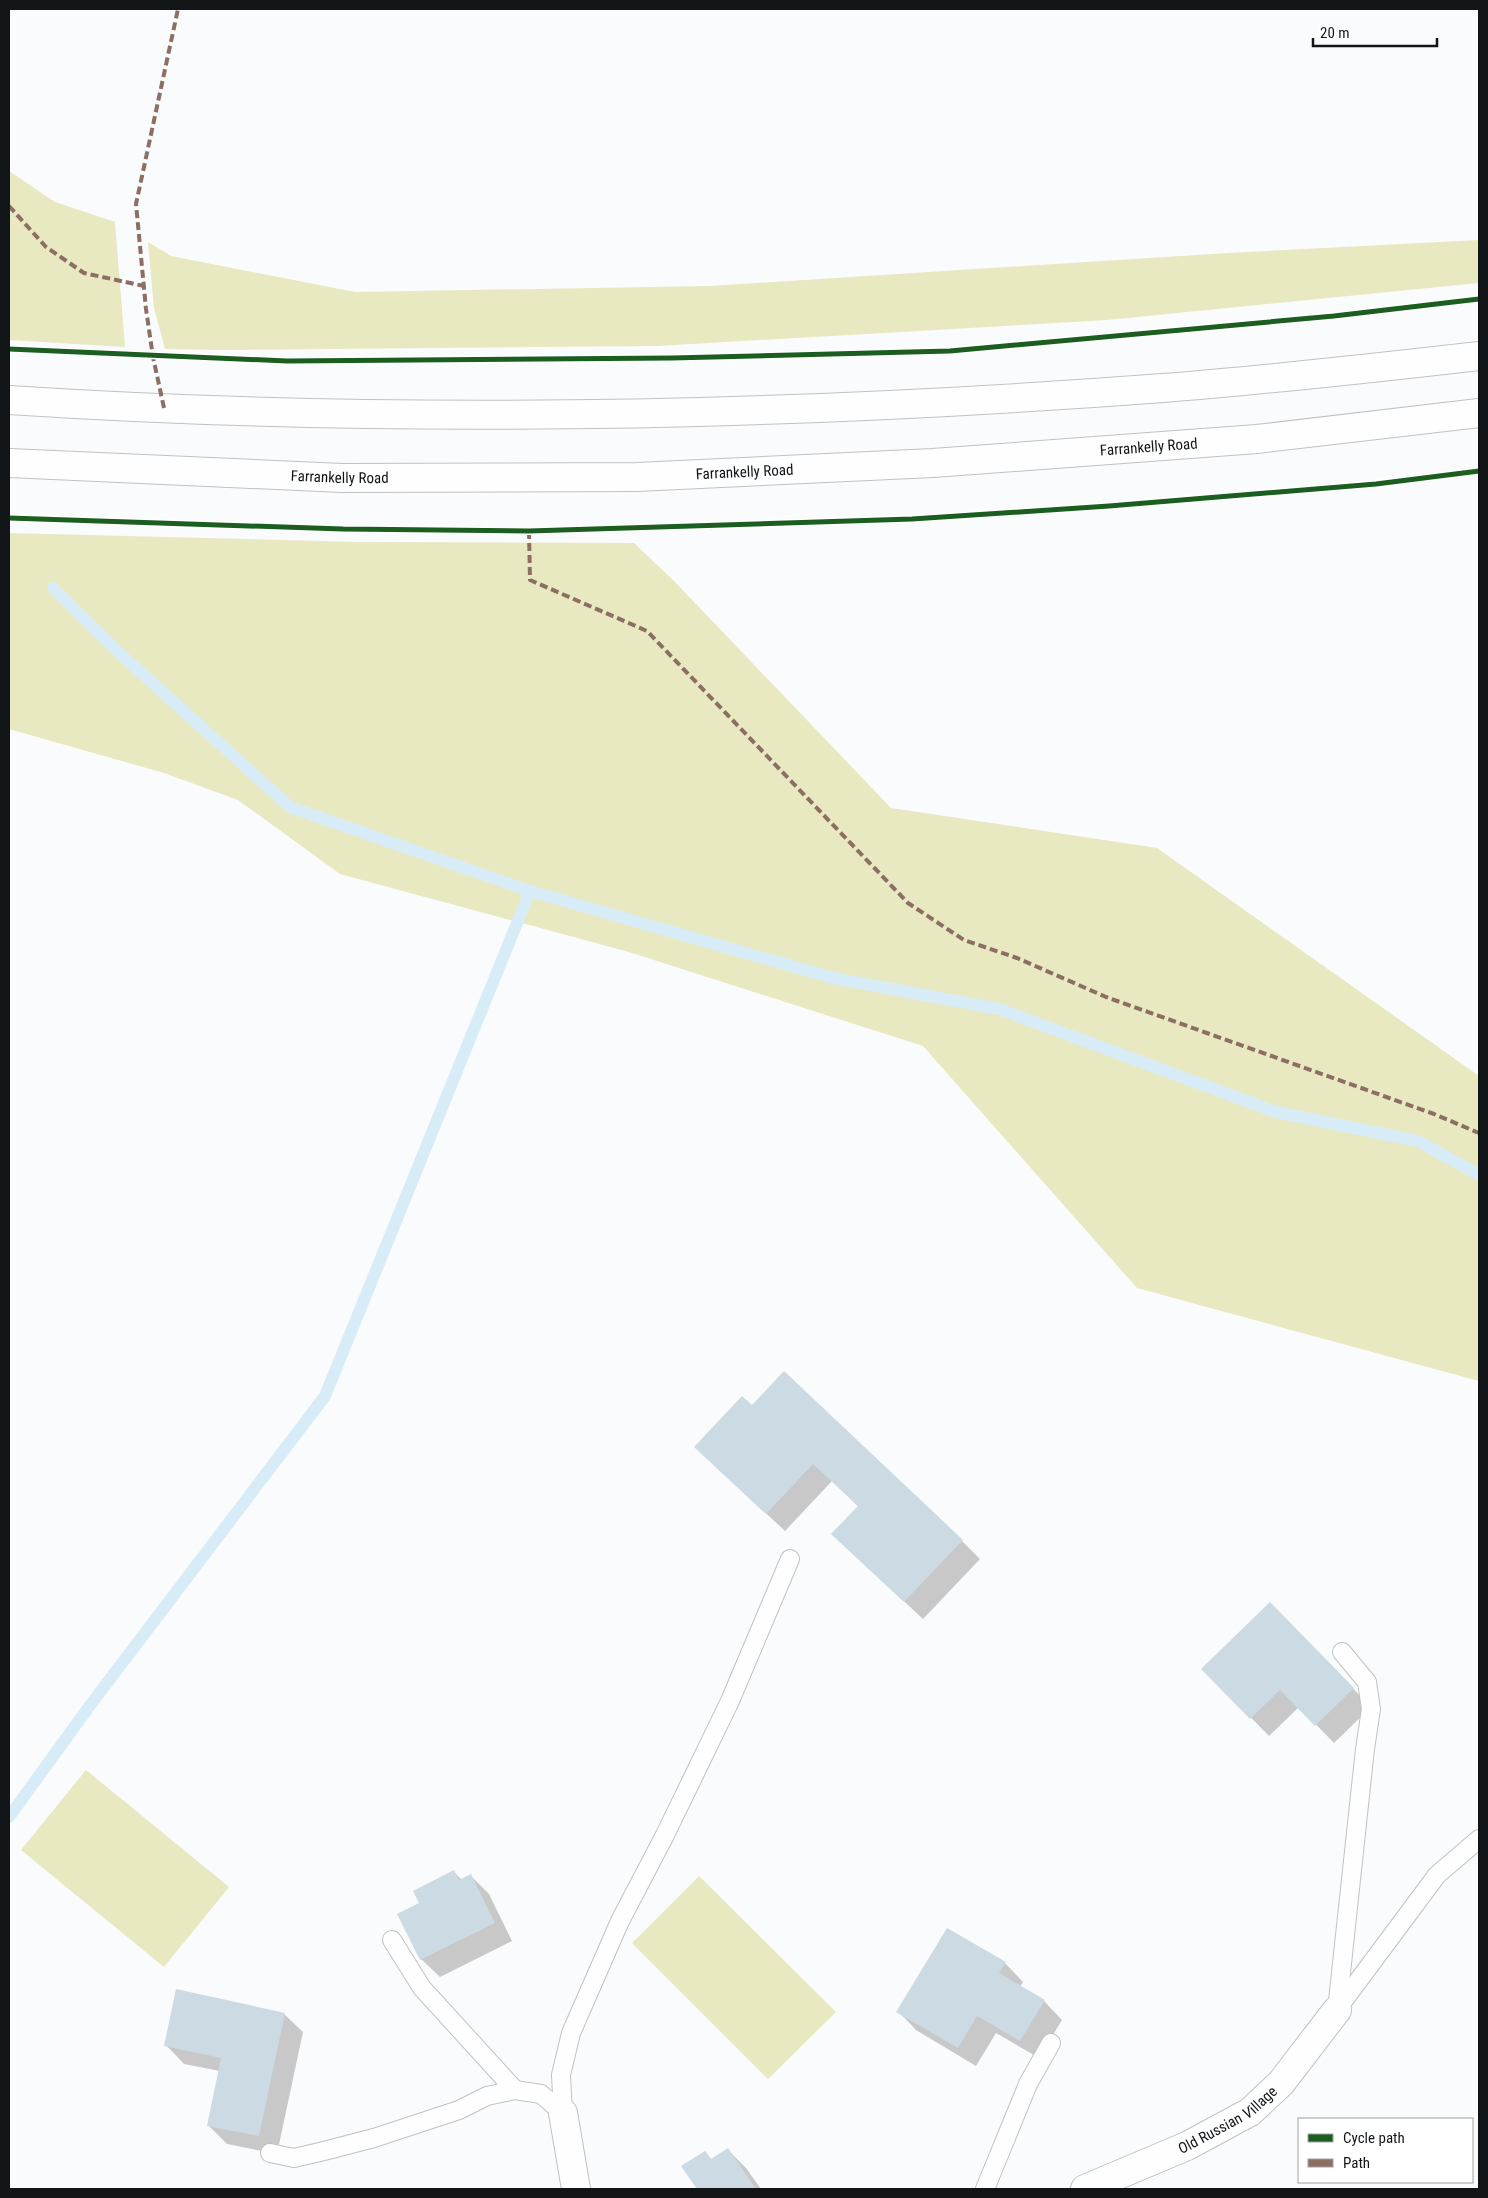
<svg xmlns="http://www.w3.org/2000/svg" width="1488" height="2198" font-family="'Roboto Condensed',sans-serif">
  <style>
    .green { fill: #e8e8c1 }
    .shadow { fill: #0003 }
    .lines { fill: none; stroke-linecap: round; stroke-linejoin: round }
    .stream { stroke: #d8ecf8; stroke-width: 12 }
    .building { fill: #cbdae3 }
    .lane-casing { stroke: #bfc2c4; stroke-width: 20 }
    .street-casing { stroke: #bfc2c4; stroke-width: 30 }
    .secondary-casing { stroke: #bfc2c4; stroke-width: 30 }
    .lane { stroke: #fefeff; stroke-width: 18 }
    .street { stroke: #fefeff; stroke-width: 28 }
    .secondary { stroke: #fefeff; stroke-width: 28 }
    .quiet { stroke: #8d6e63; stroke-width: 4; stroke-dasharray: 8 4; stroke-linecap: butt }
    .cycleway-casing { stroke: #fff; stroke-width: 8 }
    .cycleway { stroke: #1b5e20; stroke-width: 5 }
    .labels { text-anchor: middle; dominant-baseline: central; stroke-width: 4; stroke-linejoin: round; paint-order: stroke }
    .street-label { font-size: 15px; fill: #111518; stroke: #fff }
  </style>
  <rect width="100%" height="100%" fill="#fafbfc"/>
  <g class="green">
    <polygon points="9,171 55,202 115,222 125,347 9,340"/>
    <polygon points="1479,240 1479,283 1107,320 657,346 222,350 165,349 154,308 148,242 171,256 355,292 709,286 1228,253"/>
    <polygon points="9,533 360,542 634,543 674,581 891,808 1157,848 1479,1076 1479,1381 1137,1288 923,1046 629,952 340,874 238,800 164,773 9,729"/>
    <polygon points="86,1770 229,1887 164,1967 21,1850"/>
    <polygon points="699,1876 836,2012 768,2079 632,1943"/>
  </g>
  <g class="shadow">
    <polygon points="752,1407 962,1541 980,1559 923,1619 851,1552 859,1507 832,1481 785,1531 714,1465"/>
    <polygon points="1288,1621 1371,1707 1334,1743 1299,1707 1269,1736 1203,1669"/>
    <polygon points="454,1872 462,1880 470,1875 489,1894 512,1941 440,1977 421,1959 399,1914 421,1903"/>
    <polygon points="1005,1963 1023,1982 1020,1987 1044,2001 1062,2020 1039,2058 996,2033 976,2066 916,2030 898,2011"/>
    <polygon points="284,2014 303,2032 277,2154 227,2144 208,2125 220,2071 184,2064 166,2045"/>
    <polygon points="728,2150 746,2168 761,2189 698,2189 683,2167 705,2152 712,2160"/>
  </g>
  <g class="lines">
    <g class="stream">
      <polyline points="53,588 116,650 290,807 530,891 833,978 999,1009 1276,1112 1418,1141 1479,1175"/>
      <polyline points="9,1817 91,1704 325,1396 530,891"/>
    </g>
  </g>
  <g class="building">
    <polygon points="784,1371 963,1540 904,1602 831,1534 858,1506 813,1464 766,1514 694,1447 742,1396 752,1405"/>
    <polygon points="1270,1602 1354,1688 1315,1726 1280,1690 1250,1719 1201,1669"/>
    <polygon points="454,1870 459,1880 471,1874 495,1923 420,1960 397,1914 419,1903 413,1891"/>
    <polygon points="947,1928 1006,1962 999,1973 1045,2000 1020,2041 977,2016 958,2048 896,2012"/>
    <polygon points="176,1989 285,2013 259,2136 207,2126 221,2058 164,2046"/>
    <polygon points="728,2148 756,2189 697,2189 681,2166 705,2151 711,2159"/>
  </g>
  <g class="lines">
    <defs>
      <g id="lane">
        <polyline points="392,1940 422,1988 515,2090"/>
        <polyline points="1338,2008 1437,1875 1479,1839"/>
        <polyline points="1337,2010 1365,1749 1371,1709 1367,1682 1342,1652"/>
        <polyline points="563,2113 561,2075 571,2033 620,1921 665,1835 730,1701 790,1559"/>
        <polyline points="270,2153 294,2158 324,2151 374,2138 459,2110 487,2096 515,2090 541,2094 563,2113"/>
        <polyline points="985,2189 1028,2084 1051,2043"/>
      </g>
      <g id="street">
        <polyline points="563,2113 576,2189"/>
        <path id="s1" d="M1085 2189 1187 2146 1250 2112 1281 2083 1337 2010"/>
      </g>
      <g id="secondary">
        <path d="M9 400C393 425 779 417 1163 388 1268 380 1374 368 1479 356"/>
        <path id="s2" d="M9 463 342 478 637 477 933 463 1257 439 1479 413"/>
      </g>
    </defs>
    <use href="#lane" class="lane-casing"/>
    <use href="#street" class="street-casing"/>
    <use href="#secondary" class="secondary-casing"/>
    <use href="#lane" class="lane"/>
    <use href="#street" class="street"/>
    <use href="#secondary" class="secondary"/>
    <g class="quiet">
      <polyline points="9,206 46,247 84,273 144,286"/>
      <polyline points="164,408 153,357 146,309 136,204 178,9"/>
      <polyline points="529,531 530,580 647,631 908,903 964,940 1017,958 1106,997 1434,1114 1479,1133"/>
    </g>
    <defs>
      <g id="cycleway">
        <polyline points="9,349 287,361 672,358 950,351 1334,316 1479,299"/>
        <polyline points="9,518 343,529 529,531 912,519 1109,506 1376,484 1479,471"/>
      </g>
    </defs>
    <use href="#cycleway" class="cycleway-casing"/>
    <use href="#cycleway" class="cycleway"/>
  </g>
  <g class="labels">
    <g class="street-label">
      <text stroke="none"><textPath href="#s2" startOffset="1141">Farrankelly Road</textPath></text>
      <text stroke="none"><textPath href="#s2" startOffset="736">Farrankelly Road</textPath></text>
      <text stroke="none"><textPath href="#s2" startOffset="331">Farrankelly Road</textPath></text>
      <text stroke="none"><textPath href="#s1" startOffset="159">Old Russian Village</textPath></text>
    </g>
  </g>
  <rect width="1488" height="2198" fill="none" stroke="#111518" stroke-width="20"/>
  <rect x="1298" y="2118" width="175" height="65" fill="#ffffff" stroke="#a0a1a3"/>
  <rect x="1308" y="2134" width="25" height="8" fill="#1b5e20" stroke="#a0a1a3"/>
  <text x="1343" y="2143" font-size="15" fill="#111518">Cycle path</text>
  <rect x="1308" y="2159" width="25" height="8" fill="#8d6e63" stroke="#a0a1a3"/>
  <text x="1343" y="2168" font-size="15" fill="#111518">Path</text>
  <path d="M1313 38v8h124v-8" fill="none" stroke="#111518" stroke-width="2.5"/>
  <text x="1320" y="38" font-size="15" fill="#111518" stroke="#ffffff" stroke-width="4" paint-order="stroke">20 m</text>
</svg>
